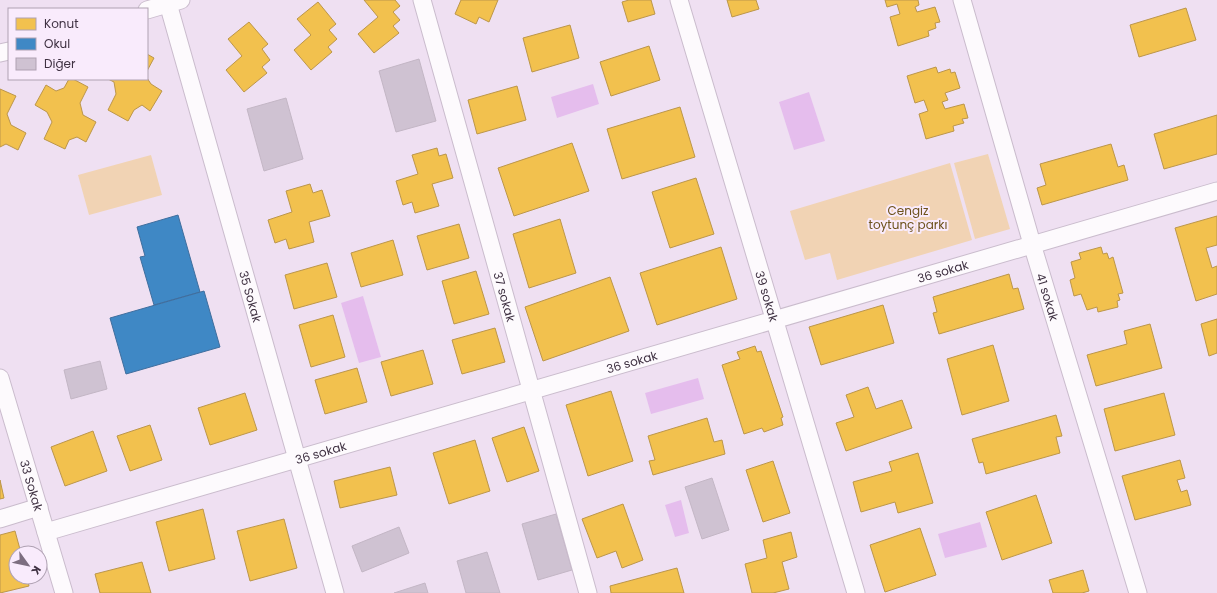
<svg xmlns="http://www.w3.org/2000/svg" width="1217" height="593" font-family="Poppins,sans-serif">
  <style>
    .green { fill: #f1d3b4 }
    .water { fill: #e5bded }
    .homes { fill: #f2c14e; stroke: #bc964a }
    .schools { fill: #3f88c5; stroke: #3f6e9e }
    .building { fill: #cfc2d2; stroke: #c3b6c5 }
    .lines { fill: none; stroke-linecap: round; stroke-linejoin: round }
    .street-casing { stroke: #cabccd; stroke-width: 19 }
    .street { stroke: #fdfafd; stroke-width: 17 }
    .labels { text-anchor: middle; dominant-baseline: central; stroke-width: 4; stroke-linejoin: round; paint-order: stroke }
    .park-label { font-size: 12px; fill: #6d521c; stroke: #f9ebfc }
    .street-label { font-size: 12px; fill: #3f3142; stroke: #f9ebfc }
  </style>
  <rect width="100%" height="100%" fill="#efe0f2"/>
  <g class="green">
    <polygon points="988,154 1010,229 975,239 954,163"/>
    <polygon points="151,155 162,195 89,215 78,175"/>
    <polygon points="950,163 972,240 837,280 830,253 805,260 790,211"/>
  </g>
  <g class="water">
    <polygon points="593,84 599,104 557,118 551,97"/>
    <polygon points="809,92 825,141 794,150 779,102"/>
    <polygon points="363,296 381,357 359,363 341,303"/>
    <polygon points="698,378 704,399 651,414 645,393"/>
    <polygon points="681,500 689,533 675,537 665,505"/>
    <polygon points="980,522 987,547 945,558 938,534"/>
  </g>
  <g class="homes">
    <polygon points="364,0 395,0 400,6 393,12 400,20 393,26 399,33 374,53 358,34 378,17"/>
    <polygon points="461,0 498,0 489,22 479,17 476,24 455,14"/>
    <polygon points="629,0 651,0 655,14 628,22 622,2"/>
    <polygon points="727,0 756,0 759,9 732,17"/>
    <polygon points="885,0 918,0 919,5 915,7 917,12 935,7 940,22 935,23 936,28 928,31 929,36 898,46 890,17 900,14 897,4 887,7"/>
    <polygon points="318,2 336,24 329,30 337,39 328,47 332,52 311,70 294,50 311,35 297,19"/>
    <polygon points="1186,8 1196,40 1139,57 1130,25"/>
    <polygon points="249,22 268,44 262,49 270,60 262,67 267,73 244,92 226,70 242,56 228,39"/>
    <polygon points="570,25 579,58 532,72 523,38"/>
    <polygon points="649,46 660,80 611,96 600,62"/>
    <polygon points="147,54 154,58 147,71"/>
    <polygon points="936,67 938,73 950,69 951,73 955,72 960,88 945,93 948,100 942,102 945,109 964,104 968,118 962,119 964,123 953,126 954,131 926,139 919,114 928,111 924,100 915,103 907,76"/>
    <polygon points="147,78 151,84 162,91 150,111 142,105 134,110 128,121 108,110 116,94 114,82 108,79 147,79"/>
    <polygon points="69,79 73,79 88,87 80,103 83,115 96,122 86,142 77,137 69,140 65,149 44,139 52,122 47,112 35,105 46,85 56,91 64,88"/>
    <polygon points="517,86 526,120 477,134 468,100"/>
    <polygon points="0,89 16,96 7,114 11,125 26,133 18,150 6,144 0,147"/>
    <polygon points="680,107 695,157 622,179 607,129"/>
    <polygon points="1217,115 1217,154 1164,169 1154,134"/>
    <polygon points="572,143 589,191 514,216 498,168"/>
    <polygon points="1111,144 1118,167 1124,165 1128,180 1042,205 1037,188 1046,185 1040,164"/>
    <polygon points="437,148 439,156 446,154 453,178 432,184 439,206 415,213 412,202 403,205 396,181 418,174 412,155"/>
    <polygon points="696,178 714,234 670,248 652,192"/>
    <polygon points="310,184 313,193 322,190 330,216 309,222 314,242 289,249 286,239 275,243 268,220 292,212 286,191"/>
    <polygon points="1217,216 1217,245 1206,248 1212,268 1217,266 1217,294 1196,301 1175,228"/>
    <polygon points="560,219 576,273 529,288 513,234"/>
    <polygon points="459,224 469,258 427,270 417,236"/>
    <polygon points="393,240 403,275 361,287 351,253"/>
    <polygon points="721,247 737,299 657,325 640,273"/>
    <polygon points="1101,247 1103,254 1107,253 1109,259 1113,257 1123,293 1118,294 1120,300 1117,301 1118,307 1098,312 1097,307 1087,310 1081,294 1074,296 1070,280 1075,278 1071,262 1081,259 1079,253"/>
    <polygon points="327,263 337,297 294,309 285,275"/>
    <polygon points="476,271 489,314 454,324 442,281"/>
    <polygon points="1009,274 1013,289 1018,288 1024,309 939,334 933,313 937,312 933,297"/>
    <polygon points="610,277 629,331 543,361 525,307"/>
    <polygon points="883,305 894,343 821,365 809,327"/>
    <polygon points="333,315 345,357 311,367 299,325"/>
    <polygon points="1217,319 1217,353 1209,356 1201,324"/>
    <polygon points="1150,324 1162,368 1096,386 1087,355 1127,344 1124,331"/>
    <polygon points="495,328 505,362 462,374 452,340"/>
    <polygon points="993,345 1009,401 962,415 947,359"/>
    <polygon points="755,346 757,352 761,351 783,417 781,418 783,425 764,432 762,428 744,434 722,365 740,359 737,352"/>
    <polygon points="423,350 433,384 391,396 381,362"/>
    <polygon points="357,368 367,402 325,414 315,380"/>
    <polygon points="868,387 876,409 902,400 912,428 846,451 836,423 854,417 846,395"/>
    <polygon points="611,391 633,461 588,476 566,405"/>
    <polygon points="245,393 257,430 210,445 198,408"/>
    <polygon points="1164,393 1175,435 1115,451 1104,409"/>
    <polygon points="1056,415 1062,436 1056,437 1060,453 986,474 983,462 979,463 972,439"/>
    <polygon points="707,418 714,442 722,440 725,454 653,475 649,461 655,460 648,436"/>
    <polygon points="150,425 162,460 130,471 117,436"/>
    <polygon points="524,427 539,471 507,482 492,438"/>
    <polygon points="93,431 107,471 65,486 51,447"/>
    <polygon points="475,440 490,491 449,504 433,453"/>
    <polygon points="918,453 933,503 898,513 895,502 861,512 853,482 892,471 889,462"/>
    <polygon points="1180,460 1185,478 1177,480 1181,492 1187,490 1191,505 1135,520 1122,476"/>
    <polygon points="773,461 790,513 763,522 746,470"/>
    <polygon points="390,467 397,495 340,508 334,481"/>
    <polygon points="0,480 4,498 0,499"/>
    <polygon points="1036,495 1052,543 1002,560 986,512"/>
    <polygon points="623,504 643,560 622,568 616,551 597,558 582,519"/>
    <polygon points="203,509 215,559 169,571 156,522"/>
    <polygon points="284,519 297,568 250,581 237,531"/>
    <polygon points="920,528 936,575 885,592 870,545"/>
    <polygon points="15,531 21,553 16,553 16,577 27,577 29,586 0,593 0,535"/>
    <polygon points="791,532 797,557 782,562 789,589 773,593 752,593 745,564 767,558 763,540"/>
    <polygon points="142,562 151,593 100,593 95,574"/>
    <polygon points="677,568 684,593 611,593 610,586"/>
    <polygon points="1083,570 1089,591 1082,593 1053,593 1049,580"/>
  </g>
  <g class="schools">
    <polygon points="178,215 200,292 154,305 140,257 145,256 137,227"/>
    <polygon points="204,291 220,347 126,374 110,318"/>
  </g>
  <g class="building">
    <polygon points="419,59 436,121 396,132 379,71"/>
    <polygon points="286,98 303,159 264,171 247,109"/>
    <polygon points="100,361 107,389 71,399 64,370"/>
    <polygon points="712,478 729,530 702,539 685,487"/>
    <polygon points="556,514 572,570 538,580 522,524"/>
    <polygon points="399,527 409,553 362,572 352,546"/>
    <polygon points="487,552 500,593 466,593 457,561"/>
    <polygon points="425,583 428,593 394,593"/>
  </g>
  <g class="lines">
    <defs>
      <g id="street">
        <path id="s1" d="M167 0 335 593"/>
        <path id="s2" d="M422 0 588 593"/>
        <path id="s3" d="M679 0 856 593"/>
        <path id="s4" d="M962 0 1032 244 1138 593"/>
        <polyline points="147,10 181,0"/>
        <polyline points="0,53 9,51"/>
        <path id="s5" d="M0 378 64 593"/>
        <polyline points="0,519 39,507"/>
        <path id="s6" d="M46 532 1217 191"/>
      </g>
    </defs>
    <use href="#street" class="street-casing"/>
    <use href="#street" class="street"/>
  </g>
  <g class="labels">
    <g class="park-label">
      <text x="908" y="210">Cengiz<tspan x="908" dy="14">toytunç parkı</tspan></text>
    </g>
    <g class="street-label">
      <text stroke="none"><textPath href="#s6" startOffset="934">36 sokak</textPath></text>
      <text stroke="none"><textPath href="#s1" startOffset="308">35 Sokak</textPath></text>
      <text stroke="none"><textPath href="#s2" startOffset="308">37 sokak</textPath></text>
      <text stroke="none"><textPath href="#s3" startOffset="309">39 sokak</textPath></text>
      <text stroke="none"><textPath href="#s4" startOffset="309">41 sokak</textPath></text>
      <text stroke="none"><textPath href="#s6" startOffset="610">36 sokak</textPath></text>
      <text stroke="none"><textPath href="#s6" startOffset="286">36 sokak</textPath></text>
      <text stroke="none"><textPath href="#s5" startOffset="112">33 Sokak</textPath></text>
    </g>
  </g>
  <rect x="8" y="8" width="140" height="72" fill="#f9ebfc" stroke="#afa1b2"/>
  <rect x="16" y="18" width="20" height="12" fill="#f2c14e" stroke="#afa1b2"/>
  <text x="44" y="28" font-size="12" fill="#3f3142">Konut</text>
  <rect x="16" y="38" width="20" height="12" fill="#3f88c5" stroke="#afa1b2"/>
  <text x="44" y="48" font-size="12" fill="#3f3142">Okul</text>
  <rect x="16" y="58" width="20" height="12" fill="#cfc2d2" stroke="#afa1b2"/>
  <text x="44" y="68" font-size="12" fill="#3f3142">Diğer</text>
  <g transform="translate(28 565) rotate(123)"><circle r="19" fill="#f9ebfc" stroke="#afa1b2"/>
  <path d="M0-3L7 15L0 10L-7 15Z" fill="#7d6e80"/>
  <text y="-6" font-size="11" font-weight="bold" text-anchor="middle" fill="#3f3142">K</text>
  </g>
</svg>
